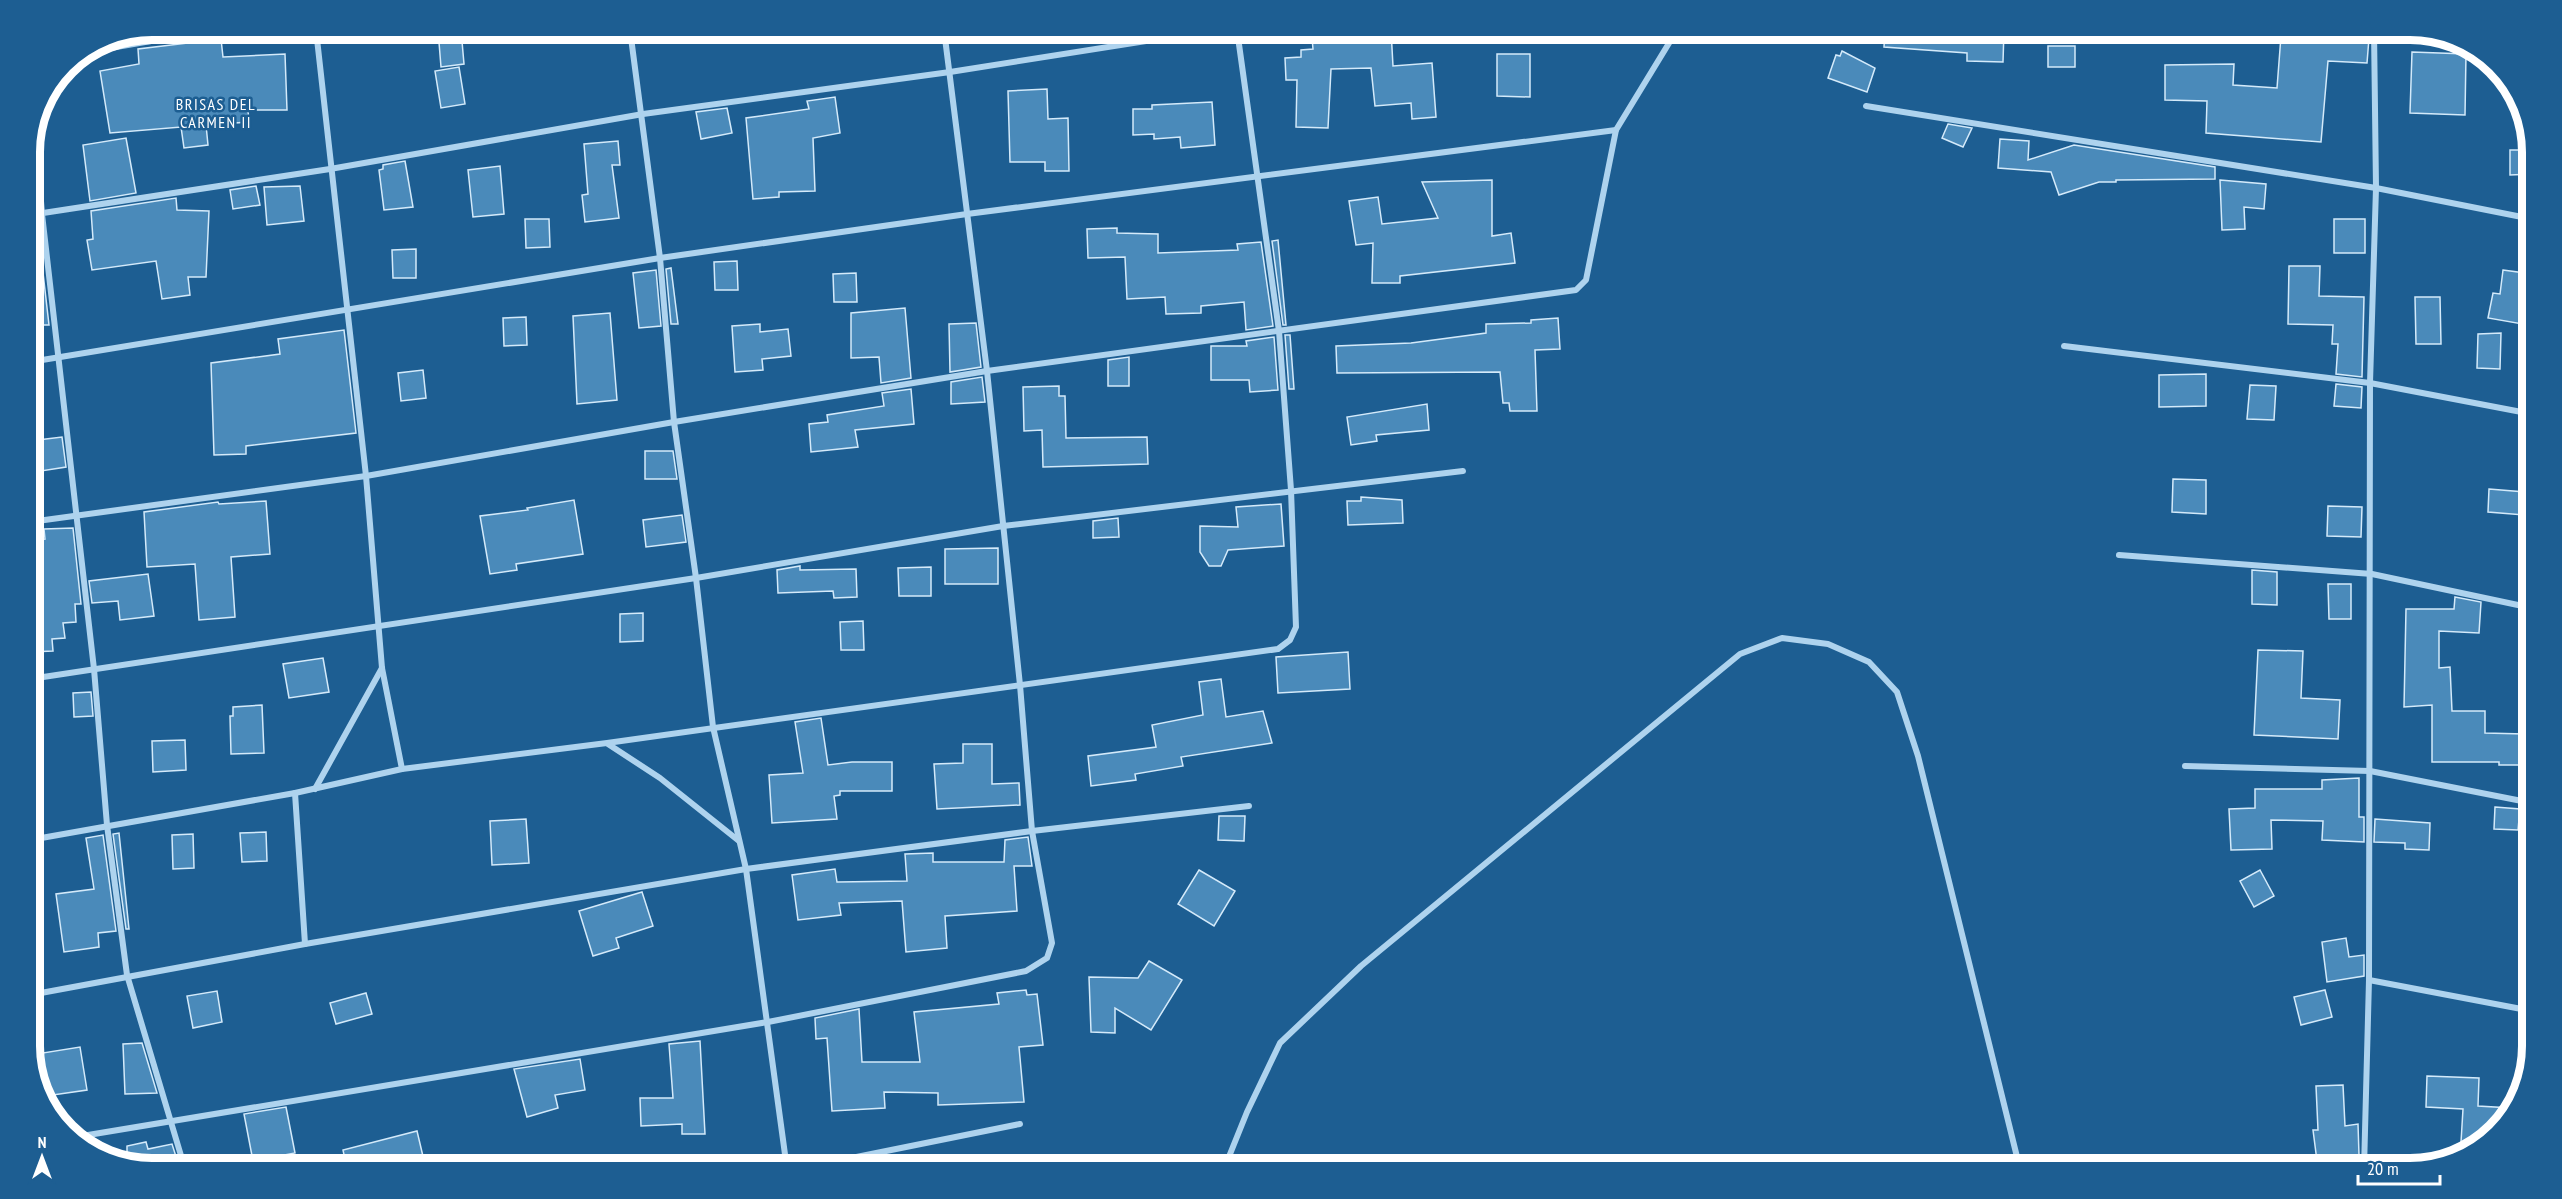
<svg xmlns="http://www.w3.org/2000/svg" width="2562" height="1199" font-family="'PT Sans Narrow',sans-serif">
  <style>
    .building { fill: #4a8aba; stroke: #d4eafa; stroke-width: 1.5 }
    .lines { fill: none; stroke-linecap: round; stroke-linejoin: round }
    .minor { stroke: #aed3ee; stroke-width: 6 }
    .labels { text-anchor: middle; dominant-baseline: central; stroke-width: 5; stroke-linejoin: round; paint-order: stroke }
    .neighbourhood-label { font-size: 16px; letter-spacing: 1.5px; fill: #fff; stroke: #1d5e92 }
    .rim { fill: none; stroke: #fff; stroke-width: 8 }
  </style>
  <rect width="100%" height="100%" fill="#1d5e92"/>
  <g class="building">
    <polygon points="438,30 461,30 464,64 441,67"/>
    <polygon points="1358,30 1391,30 1393,66 1432,63 1436,117 1412,119 1411,103 1375,106 1371,68 1331,69 1328,128 1296,127 1297,80 1286,80 1285,58 1301,57 1301,50 1313,49 1312,38 1358,34"/>
    <polygon points="1885,30 2004,30 2003,62 1967,61 1967,53 1884,47"/>
    <polygon points="2329,35 2369,38 2367,63 2328,61 2321,142 2206,133 2207,101 2165,100 2165,65 2234,64 2233,85 2277,88 2281,36 2329,39"/>
    <polygon points="221,39 223,57 285,54 287,110 248,110 249,122 206,125 208,145 184,148 181,127 110,133 100,71 139,64 138,49"/>
    <rect x="2048" y="46" width="27" height="21"/>
    <polygon points="1842,51 1875,68 1867,92 1828,78 1836,55 1840,56"/>
    <polygon points="2412,52 2466,54 2465,115 2410,113"/>
    <polygon points="1497,54 1530,54 1530,97 1497,96"/>
    <polygon points="459,67 465,104 441,108 435,71"/>
    <polygon points="1047,89 1048,119 1068,118 1069,171 1045,171 1045,162 1010,162 1008,91"/>
    <polygon points="835,97 840,133 813,138 815,191 779,192 779,197 753,199 746,118 809,109 807,101"/>
    <polygon points="1212,102 1215,145 1181,148 1180,137 1154,139 1154,134 1133,135 1133,109 1152,109 1152,105"/>
    <polygon points="727,108 732,133 701,139 696,112"/>
    <polygon points="1948,124 1972,128 1963,147 1942,138"/>
    <polygon points="126,138 136,193 90,201 83,145"/>
    <polygon points="2000,139 2029,141 2028,160 2074,145 2215,167 2215,179 2116,180 2116,182 2099,182 2059,195 2051,172 1998,168"/>
    <polygon points="618,141 620,165 612,165 619,218 585,222 582,195 588,194 584,144"/>
    <polygon points="2510,150 2532,150 2532,174 2510,175"/>
    <polygon points="405,161 413,207 384,210 379,170 383,169 383,165"/>
    <polygon points="500,166 504,214 473,217 468,170"/>
    <polygon points="1492,180 1492,236 1511,233 1515,263 1400,276 1400,283 1372,283 1373,243 1356,245 1349,201 1378,197 1382,224 1438,218 1422,182"/>
    <polygon points="2220,180 2266,184 2264,209 2244,207 2245,229 2222,230"/>
    <polygon points="256,186 260,205 233,209 230,190"/>
    <polygon points="300,186 304,221 267,225 264,187"/>
    <polygon points="176,198 177,210 209,211 206,277 188,277 190,295 162,299 156,261 92,270 87,240 93,239 91,211"/>
    <polygon points="525,219 549,219 550,247 526,248"/>
    <rect x="2334" y="219" width="31" height="34"/>
    <polygon points="1117,228 1117,233 1158,234 1158,253 1238,250 1237,244 1261,242 1273,326 1246,330 1244,302 1201,306 1201,313 1166,314 1165,297 1127,299 1125,257 1088,258 1087,229"/>
    <polygon points="30,238 39,238 49,325 30,325"/>
    <polygon points="1278,240 1286,325 1283,325 1272,241"/>
    <polygon points="416,249 416,278 393,278 392,250"/>
    <polygon points="737,261 738,290 715,290 714,262"/>
    <polygon points="2289,266 2320,266 2319,296 2364,297 2362,377 2336,374 2338,344 2332,344 2333,325 2288,324"/>
    <polygon points="671,268 678,324 671,324 666,269"/>
    <polygon points="656,270 661,326 639,328 633,273"/>
    <polygon points="2503,270 2532,274 2532,302 2528,325 2488,318 2493,293 2500,294"/>
    <polygon points="856,273 857,302 834,302 833,274"/>
    <polygon points="2415,297 2440,297 2441,344 2416,344"/>
    <polygon points="905,308 911,378 881,383 879,357 851,358 851,313"/>
    <polygon points="610,313 617,400 577,404 573,316"/>
    <polygon points="526,317 527,345 504,346 503,318"/>
    <polygon points="1558,318 1560,349 1535,350 1537,411 1510,411 1509,403 1503,403 1500,372 1337,373 1336,346 1411,343 1486,333 1486,324 1531,323 1531,320"/>
    <polygon points="976,323 981,367 950,372 949,324"/>
    <polygon points="760,324 760,332 788,329 791,356 762,359 763,370 735,372 732,326"/>
    <polygon points="344,330 356,433 246,446 246,454 214,455 211,363 280,354 278,339"/>
    <polygon points="2501,333 2500,369 2477,368 2478,334"/>
    <polygon points="1285,335 1290,335 1294,389 1289,389"/>
    <polygon points="1274,337 1278,390 1250,392 1249,380 1211,380 1211,346 1247,346 1246,341"/>
    <polygon points="1129,357 1129,386 1108,386 1108,360"/>
    <polygon points="423,370 426,398 401,401 398,373"/>
    <polygon points="2206,374 2206,406 2159,407 2159,375"/>
    <polygon points="982,377 985,402 951,404 951,382"/>
    <polygon points="2336,384 2362,387 2361,408 2334,406"/>
    <polygon points="2250,385 2276,386 2274,420 2247,419"/>
    <polygon points="1059,386 1059,396 1065,396 1066,438 1147,437 1148,464 1043,467 1042,430 1024,431 1023,387"/>
    <polygon points="911,389 914,424 855,430 858,447 811,452 809,424 828,422 827,415 884,406 882,393"/>
    <polygon points="1427,404 1429,430 1376,435 1377,441 1351,445 1347,417"/>
    <polygon points="62,437 66,467 41,471 38,440"/>
    <polygon points="645,451 673,451 677,479 645,479"/>
    <polygon points="2173,479 2206,480 2206,514 2172,512"/>
    <polygon points="2489,489 2525,492 2524,515 2488,512"/>
    <polygon points="1361,497 1402,500 1403,523 1348,525 1347,501 1361,501"/>
    <polygon points="574,500 583,554 516,564 517,570 490,574 480,516 528,510 527,508"/>
    <polygon points="266,501 270,554 231,557 235,617 199,620 195,564 147,567 144,512 218,502 219,504"/>
    <polygon points="1281,504 1284,546 1228,550 1221,566 1209,566 1200,552 1200,526 1238,527 1236,507"/>
    <polygon points="2328,506 2362,507 2361,537 2327,536"/>
    <polygon points="682,515 686,542 646,547 643,520"/>
    <polygon points="1118,518 1119,537 1093,538 1093,521"/>
    <polygon points="73,528 81,604 75,604 76,622 63,623 65,638 52,639 53,651 30,652 30,541 45,539 44,529"/>
    <polygon points="998,548 998,584 945,584 945,549"/>
    <polygon points="800,566 800,570 856,569 857,597 834,598 833,591 778,593 777,570"/>
    <polygon points="931,567 931,596 899,596 898,568"/>
    <polygon points="2252,570 2277,572 2277,605 2252,604"/>
    <polygon points="148,574 154,616 120,620 118,601 92,603 89,581"/>
    <polygon points="2328,584 2351,584 2351,619 2329,619"/>
    <polygon points="2455,597 2481,602 2479,633 2439,631 2439,668 2450,667 2452,711 2485,711 2485,733 2524,734 2523,765 2499,765 2499,762 2432,762 2432,705 2404,707 2406,609 2454,609"/>
    <polygon points="643,613 643,641 620,642 620,614"/>
    <polygon points="863,621 864,650 841,650 840,622"/>
    <polygon points="2258,650 2303,651 2301,698 2340,700 2338,739 2254,735"/>
    <polygon points="1348,652 1350,689 1278,693 1276,657"/>
    <polygon points="323,658 329,692 289,698 283,664"/>
    <polygon points="1221,679 1226,717 1263,711 1272,743 1181,757 1183,766 1135,774 1136,780 1091,786 1088,756 1156,747 1152,725 1203,715 1199,682"/>
    <polygon points="91,692 93,716 74,717 73,693"/>
    <polygon points="262,705 264,753 231,754 230,716 233,716 233,707"/>
    <polygon points="821,718 828,765 852,762 892,762 892,791 840,791 840,795 834,796 837,819 772,823 769,775 803,773 795,722"/>
    <polygon points="185,740 186,770 153,772 152,741"/>
    <polygon points="963,744 992,744 992,784 1019,783 1020,805 937,809 934,764 963,763"/>
    <polygon points="2359,778 2359,817 2364,817 2364,842 2322,840 2323,821 2271,820 2272,849 2231,850 2229,809 2255,808 2255,789 2322,789 2322,780"/>
    <polygon points="2495,807 2520,809 2518,830 2494,829"/>
    <polygon points="1219,816 1245,816 1244,841 1218,840"/>
    <polygon points="526,819 529,863 492,865 490,821"/>
    <polygon points="2375,819 2430,823 2429,850 2405,849 2405,843 2374,842"/>
    <polygon points="266,832 267,861 242,862 240,833"/>
    <polygon points="119,833 129,929 126,929 113,834"/>
    <polygon points="193,834 194,868 173,869 172,835"/>
    <polygon points="103,835 116,931 98,933 99,947 64,952 56,894 94,889 86,838"/>
    <polygon points="1028,837 1032,866 1014,866 1017,911 945,916 947,948 906,952 902,901 839,903 841,915 798,920 792,875 835,869 837,882 907,881 905,854 933,853 933,862 1004,862 1005,840"/>
    <polygon points="1199,870 1235,891 1214,926 1178,904"/>
    <polygon points="2260,870 2274,896 2254,907 2240,881"/>
    <polygon points="642,892 653,926 616,938 619,948 593,956 579,911"/>
    <polygon points="2346,938 2349,957 2364,955 2364,976 2327,982 2322,942"/>
    <polygon points="1149,961 1182,980 1151,1030 1115,1008 1115,1033 1091,1032 1089,977 1138,978"/>
    <polygon points="1026,990 1027,995 1037,994 1043,1045 1019,1047 1024,1102 938,1105 938,1093 884,1092 885,1108 832,1111 827,1038 816,1039 815,1018 859,1009 862,1062 920,1062 914,1012 999,1004 997,993"/>
    <polygon points="2325,990 2332,1017 2301,1025 2294,997"/>
    <polygon points="217,991 222,1022 193,1028 187,996"/>
    <polygon points="366,993 372,1014 336,1024 330,1003"/>
    <polygon points="700,1041 705,1134 682,1134 682,1124 641,1126 640,1098 673,1098 669,1044"/>
    <polygon points="142,1043 157,1093 125,1094 123,1044"/>
    <polygon points="80,1047 87,1090 46,1096 30,1055"/>
    <polygon points="580,1059 585,1090 555,1095 558,1108 527,1117 514,1069"/>
    <polygon points="2427,1076 2479,1078 2478,1106 2511,1108 2482,1143 2461,1142 2463,1109 2426,1107"/>
    <polygon points="2343,1085 2345,1126 2358,1124 2359,1155 2317,1161 2313,1130 2318,1130 2316,1086"/>
    <polygon points="286,1107 295,1153 253,1161 244,1114"/>
    <polygon points="417,1131 426,1169 347,1169 343,1150"/>
    <polygon points="146,1142 148,1149 172,1144 180,1169 152,1169 105,1159 127,1154 127,1146"/>
  </g>
  <g class="lines">
    <g class="minor">
      <polyline points="316,30 366,476 382,668 402,769"/>
      <polyline points="630,30 660,258 674,422 696,578 713,727 746,869 787,1169"/>
      <polyline points="87,52 215,30"/>
      <polyline points="1866,106 2376,188 2532,219"/>
      <polyline points="35,125 42,214 94,669 107,825 127,975 185,1169"/>
      <polyline points="30,215 330,169 643,114 950,72 1216,30"/>
      <polyline points="2064,346 2370,383 2532,414"/>
      <polyline points="30,362 660,258 967,214 1616,130"/>
      <polyline points="30,522 366,476 674,422 987,371 1576,290 1586,280 1616,130 1677,30"/>
      <polyline points="2119,555 2372,574 2532,608"/>
      <polyline points="30,679 696,578 1003,526 1463,471"/>
      <polyline points="608,744 660,778 739,841"/>
      <polyline points="2185,766 2370,771 2532,803"/>
      <polyline points="315,789 382,668"/>
      <polyline points="30,840 295,793 402,769 607,743 1278,649 1290,640 1296,627 1291,490 1279,331 1237,30"/>
      <polyline points="305,944 746,869 1032,831 1249,806"/>
      <polyline points="2369,980 2532,1011"/>
      <polyline points="30,995 305,944 295,793"/>
      <polyline points="76,1137 768,1022 1026,971 1047,958 1052,943 1032,831 1020,685 987,371 944,30"/>
      <polyline points="2364,1166 2379,1169"/>
      <polyline points="797,1169 1020,1124"/>
      <polyline points="1224,1169 1247,1112 1280,1043 1361,966 1740,654 1782,638 1828,644 1869,662 1897,692 1918,756 2020,1169"/>
      <polyline points="2364,1169 2369,980 2370,383 2376,188 2374,30"/>
    </g>
  </g>
  <g class="labels">
    <g class="neighbourhood-label">
      <text x="216" y="104">BRISAS DEL<tspan x="216" dy="18">CARMEN II</tspan></text>
    </g>
  </g>
  <path d="M0 0H2562V1199H0ZM152 40H2410A112 112 0 0 1 2522 152V1046A112 112 0 0 1 2410 1158H152A112 112 0 0 1 40 1046V152A112 112 0 0 1 152 40Z" fill="#1d5e92" fill-rule="evenodd"/>
  <path class="rim" d="M152 40H2410A112 112 0 0 1 2522 152V1046A112 112 0 0 1 2410 1158H152A112 112 0 0 1 40 1046V152A112 112 0 0 1 152 40Z"/>
  <g transform="translate(42 1157)" stroke="#1d5e92" stroke-width="4.5" paint-order="stroke">
  <path d="M0-4.5L10 22L0 15L-10 22Z" fill="#ffffff"/>
  <text y="-9" font-size="16" font-weight="bold" text-anchor="middle" fill="#ffffff">N</text>
  </g>
  <path d="M2358 1175v9h82v-9" fill="none" stroke="#ffffff" stroke-width="3"/>
  <text x="2367" y="1175" font-size="18" fill="#ffffff" stroke="#1d5e92" stroke-width="4.5" paint-order="stroke">20 m</text>
</svg>
